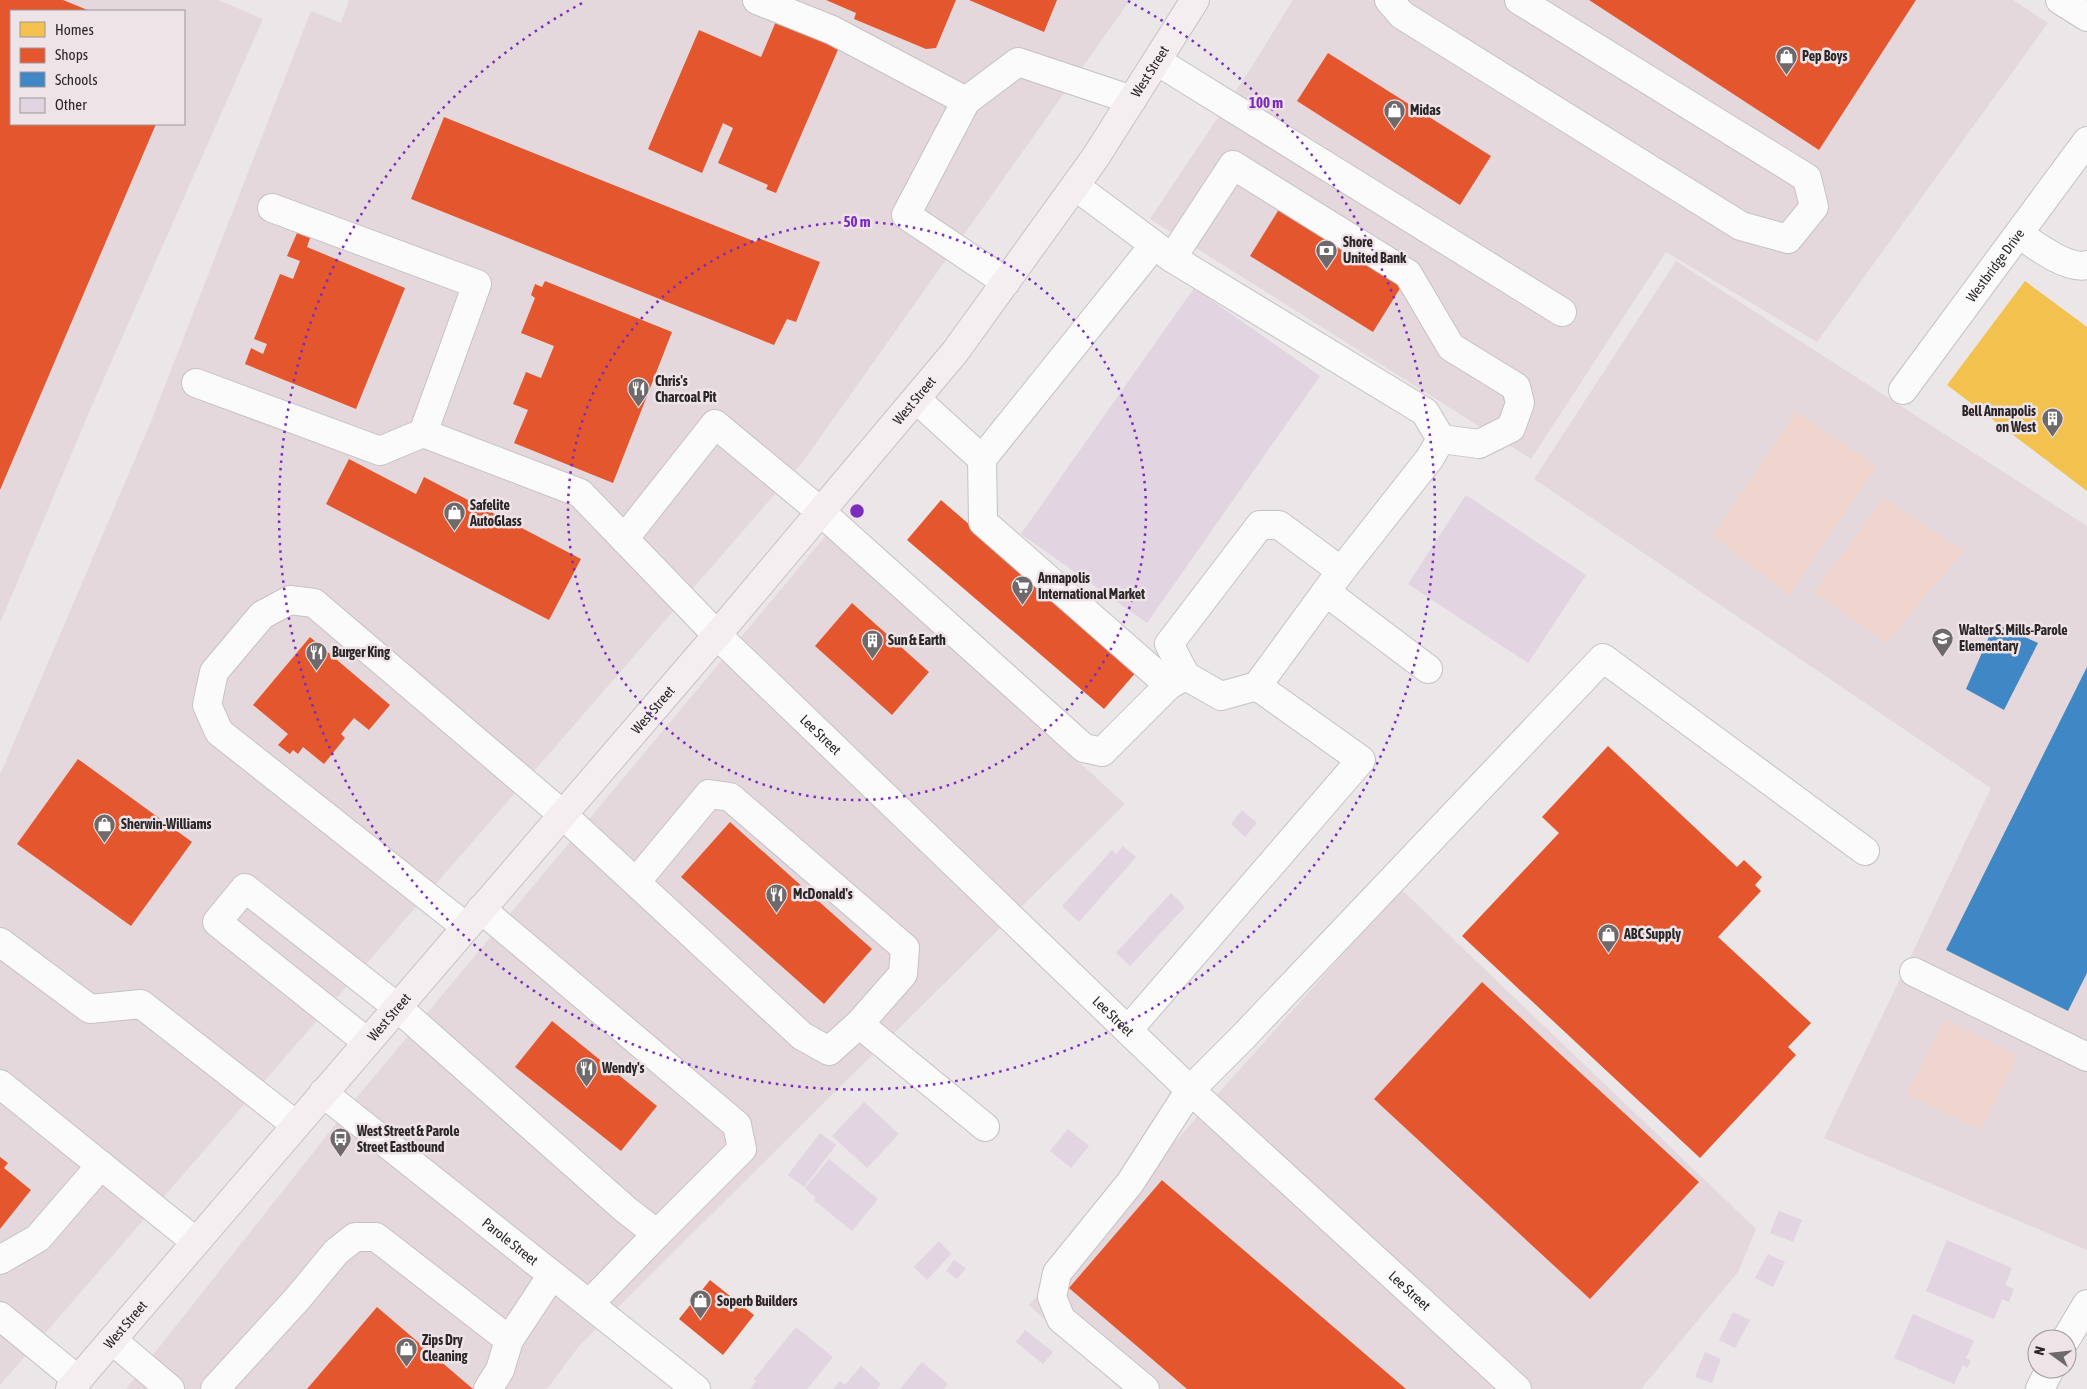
<svg xmlns="http://www.w3.org/2000/svg" width="2087" height="1389" font-family="'Asap Condensed',sans-serif">
  <style>
    .built { fill: #e4d8dc; fill-rule: evenodd }
    .green { fill: #f0d5cf }
    .homes { fill: #f2c14e }
    .shops { fill: #e4572e }
    .schools { fill: #3f88c5 }
    .building { fill: #e2d4e0 }
    .lines { fill: none; stroke-linecap: round; stroke-linejoin: round }
    .minor-casing { stroke: #c6c2c4; stroke-width: 30 }
    .major-casing { stroke: #c5c3c4; stroke-width: 30 }
    .minor { stroke: #fcfbfc; stroke-width: 28 }
    .major { stroke: #f5eef0; stroke-width: 28 }
    .ring { fill: none; stroke: #7b2cbf; stroke-width: 2.5; stroke-dasharray: 2.5 5 }
    .labels { text-anchor: middle; dominant-baseline: central; stroke-width: 5; stroke-linejoin: round; paint-order: stroke }
    .poi-label { font-size: 14px; font-weight: bold; fill: #2a2627; stroke: #eee3e7; text-anchor: start }
    .street-label { font-size: 14px; fill: #2a2627; stroke: #eee3e7 }
    .centre { fill: #7b2cbf; stroke: #eee3e7; stroke-width: 2.5 }
    .ring-label { font-size: 15px; text-anchor: middle; font-weight: bold; fill: #7b2cbf; stroke: #eee3e7; stroke-width: 5; stroke-linejoin: round; paint-order: stroke }
  </style>
  <rect width="100%" height="100%" fill="#ebe6e8"/>
  <g class="built">
    <path d="M0 0H218L263 19 90 410 0 623ZM11 11H184V124H11Z"/>
    <polygon points="349,0 1130,0 802,463 0,1385 0,775 150,424 311,11 341,23"/>
    <polygon points="1293,0 2013,0 2048,23 1817,342 1666,252 1531,459 1150,219 1249,71"/>
    <polygon points="1676,261 2087,526 2087,1250 1824,1138 1991,788 1534,479"/>
    <polygon points="828,533 1125,804 579,1346 547,1389 126,1389 362,1091"/>
    <polygon points="1401,889 1756,1229 1738,1272 1641,1389 1120,1389 1029,1305"/>
  </g>
  <g class="green">
    <polygon points="1796,412 1877,466 1789,595 1713,536"/>
    <polygon points="1884,498 1963,551 1887,643 1814,592"/>
    <polygon points="1945,1020 2018,1056 1981,1130 1907,1094"/>
  </g>
  <polygon class="homes" points="2025,281 2087,327 2087,491 1947,385"/>
  <g class="shops">
    <polygon points="0,0 63,0 90,11 11,11 11,124 156,124 0,490"/>
    <polygon points="826,0 956,0 936,48 926,49 854,19 856,13"/>
    <polygon points="969,0 1057,0 1044,32"/>
    <polygon points="1589,0 1916,0 1819,150"/>
    <polygon points="777,19 840,45 776,193 766,189 768,185 718,163 733,128 723,123 702,173 648,149 699,30 761,57"/>
    <polygon points="1328,53 1491,156 1460,205 1297,101"/>
    <polygon points="444,117 756,242 758,238 820,262 796,322 787,319 774,345 411,199"/>
    <polygon points="1281,206 1404,282 1373,332 1250,256"/>
    <polygon points="297,233 310,238 307,247 405,288 356,409 245,364 251,348 263,354 267,344 254,339 280,274 293,279 300,261 287,256"/>
    <polygon points="545,281 672,332 613,483 514,443 528,410 513,404 526,372 541,378 554,346 521,333 535,298 531,295 535,284 542,287"/>
    <polygon points="349,459 416,494 424,477 581,559 549,620 326,504"/>
    <polygon points="941,500 1138,670 1104,709 907,540"/>
    <polygon points="852,603 929,672 892,715 815,646"/>
    <polygon points="310,637 390,705 369,730 354,718 341,734 345,738 324,764 303,747 298,754 293,750 290,754 278,745 288,734 253,705"/>
    <polygon points="1608,746 1737,867 1744,860 1762,877 1755,885 1761,891 1718,937 1811,1023 1788,1047 1796,1055 1700,1158 1462,936 1559,833 1542,817"/>
    <polygon points="78,759 192,842 131,926 17,844"/>
    <polygon points="730,822 872,949 824,1004 681,877"/>
    <polygon points="1482,982 1699,1182 1590,1299 1374,1099"/>
    <polygon points="552,1021 657,1106 621,1151 515,1067"/>
    <polygon points="0,1157 8,1163 4,1168 31,1190 0,1229"/>
    <polygon points="1162,1180 1163,1181 1406,1389 1187,1389 1069,1288"/>
    <polygon points="710,1280 754,1315 723,1355 679,1319"/>
    <polygon points="377,1307 473,1389 307,1389"/>
  </g>
  <g class="schools">
    <polygon points="1995,623 2038,643 2004,710 1966,689"/>
    <polygon points="2087,667 2087,973 2068,1011 1946,950"/>
  </g>
  <g class="building">
    <polygon points="1194,288 1320,376 1147,623 1021,534"/>
    <polygon points="1466,495 1586,575 1528,663 1408,584"/>
    <polygon points="1242,810 1257,823 1245,837 1231,824"/>
    <polygon points="1123,846 1136,857 1079,922 1062,906 1112,850 1116,854"/>
    <polygon points="1171,893 1185,907 1130,966 1116,953"/>
    <polygon points="864,1102 899,1134 867,1168 832,1136"/>
    <polygon points="1068,1129 1089,1146 1071,1168 1050,1151"/>
    <polygon points="820,1133 836,1145 804,1187 788,1175"/>
    <polygon points="829,1159 878,1199 852,1231 814,1200 816,1198 805,1188"/>
    <polygon points="1779,1211 1802,1220 1793,1242 1770,1233"/>
    <polygon points="1947,1240 2012,1268 2005,1285 2014,1289 2009,1302 2002,1299 1994,1319 1926,1291"/>
    <polygon points="939,1241 951,1254 927,1280 914,1267"/>
    <polygon points="1768,1254 1785,1262 1773,1287 1755,1278"/>
    <polygon points="954,1260 966,1268 957,1279 946,1271"/>
    <polygon points="1733,1312 1750,1320 1735,1348 1719,1340"/>
    <polygon points="1913,1314 1974,1341 1966,1358 1970,1360 1970,1363 1967,1368 1963,1365 1954,1384 1894,1358"/>
    <polygon points="796,1327 833,1357 807,1389 750,1389 756,1381 754,1379"/>
    <polygon points="1025,1330 1053,1352 1043,1364 1016,1342"/>
    <polygon points="1705,1352 1721,1359 1712,1383 1695,1377"/>
    <polygon points="922,1362 948,1384 944,1389 900,1389"/>
    <polygon points="861,1366 881,1384 877,1389 833,1389 840,1381 845,1385"/>
  </g>
  <g class="lines">
    <defs>
      <g id="minor">
        <polyline points="757,0 832,30 966,101 1018,62 1132,100"/>
        <polyline points="1389,0 1402,15 1741,226 1788,239 1814,207 1807,178 1519,0"/>
        <polyline points="2060,0 2087,17"/>
        <polyline points="1157,61 1562,312"/>
        <polyline points="966,101 906,215 1006,282"/>
        <polyline points="272,208 477,284 423,433"/>
        <path d="M2019 234C2035 245 2067 270 2087 265"/>
        <polyline points="1154,245 982,459 983,522 1169,685"/>
        <polyline points="1172,258 1233,165 1408,274 1451,347 1516,387 1520,403 1511,428 1479,444 1441,439"/>
        <path id="s1" d="M196 383 380 451 423 433 580 493 717 635 1190 1090 1517 1389"/>
        <path id="s2" d="M1903 390 2087 141"/>
        <polyline points="916,399 982,459"/>
        <polyline points="624,539 715,424 820,511 1084,748 1102,752 1169,685 1186,676 1221,696 1257,686 1341,571 1430,458 1441,439 1425,412 1172,258 1075,186"/>
        <polyline points="1326,592 1428,669"/>
        <polyline points="1186,676 1169,644 1260,525 1279,525 1341,571"/>
        <polyline points="466,927 219,732 207,705 214,672 262,615 290,600 314,603 562,814 802,1036 829,1051 859,1024 903,974 905,948 730,797 709,794 636,882"/>
        <polyline points="0,942 90,1009 141,1004 296,1125"/>
        <polyline points="1914,972 2087,1057"/>
        <polyline points="859,1024 985,1127"/>
        <polyline points="1128,1030 1361,760 1257,686"/>
        <polyline points="367,1042 217,922 245,888 397,1007 625,1209 657,1234 742,1149 737,1125 481,909"/>
        <polyline points="0,1084 196,1242"/>
        <path id="s3" d="M323 1093 696 1389"/>
        <polyline points="0,1260 38,1238 101,1165"/>
        <polyline points="589,1304 657,1234"/>
        <polyline points="0,1316 78,1380"/>
        <polyline points="2066,1339 2087,1304"/>
        <polyline points="112,1340 170,1389"/>
        <polyline points="215,1389 298,1298 336,1252 355,1237 376,1237 509,1340"/>
        <polyline points="488,1389 500,1370 509,1340 552,1275"/>
        <polyline points="1145,1389 1061,1319 1052,1297 1057,1273 1130,1183 1190,1090 1242,1038 1603,658 1865,851"/>
        <polyline points="2040,1389 2050,1369"/>
      </g>
      <g id="major">
        <path id="s4" d="M70 1389 717 635 955 352 1095 158 1195 0"/>
      </g>
    </defs>
    <use href="#minor" class="minor-casing"/>
    <use href="#major" class="major-casing"/>
    <use href="#minor" class="minor"/>
    <use href="#major" class="major"/>
  </g>
  <g class="ring">
    <circle cx="857" cy="511" r="289"/>
    <path d="M1128 1A578 578 0 1 1 586 1"/>
  </g>
  <defs>
    <symbol id="shop-pin" viewBox="-11 -11 22 30"><path d="M0 17L-7.5 6A9.5 9.5 0 1 1 7.5 6Z" fill="#6e696b" stroke="#eee3e7"/><path d="M-5-2.5h2.3a2.7 3.5 0 0 1 5.4 0H5L5.5 6h-11ZM-1.5-2.5h3a1.5 2.3 0 0 0-3 0Z" fill="#fff"/></symbol>
    <symbol id="bank-pin" viewBox="-11 -11 22 30"><path d="M0 17L-7.5 6A9.5 9.5 0 1 1 7.5 6Z" fill="#6e696b" stroke="#eee3e7"/><path d="M-6-4H6V4H-6ZM0-2.3a2.3 2.3 0 1 0 0 4.6a2.3 2.3 0 1 0 0-4.6Z" fill="#fff"/></symbol>
    <symbol id="restaurant-pin" viewBox="-11 -11 22 30"><path d="M0 17L-7.5 6A9.5 9.5 0 1 1 7.5 6Z" fill="#6e696b" stroke="#eee3e7"/><path d="M-5-6h1v4h1v-4h1v4h1v-4h1v5L-1.5 .5V6h-2V.5L-5-1ZM5-6V6H3V1.5H1.5Q1.5-4 5-6Z" fill="#fff"/></symbol>
    <symbol id="building-pin" viewBox="-11 -11 22 30"><path d="M0 17L-7.5 6A9.5 9.5 0 1 1 7.5 6Z" fill="#6e696b" stroke="#eee3e7"/><path d="M-4-6H4V6H1V3H-1V6H-4ZM-2.5-4.3h1.7v1.8h-1.7ZM.8-4.3h1.7v1.8H.8ZM-2.5-1h1.7V.8h-1.7ZM.8-1h1.7V.8H.8Z" fill="#fff"/></symbol>
    <symbol id="supermarket-pin" viewBox="-11 -11 22 30"><path d="M0 17L-7.5 6A9.5 9.5 0 1 1 7.5 6Z" fill="#6e696b" stroke="#eee3e7"/><path d="M-6-5.5h2.5l.6 2H6L4.5 2H-2.5L-4.4-4H-6ZM-1.5 3.2a1.3 1.3 0 1 0 .1 0ZM3 3.2a1.3 1.3 0 1 0 .1 0Z" fill="#fff"/></symbol>
    <symbol id="school-pin" viewBox="-11 -11 22 30"><path d="M0 17L-7.5 6A9.5 9.5 0 1 1 7.5 6Z" fill="#6e696b" stroke="#eee3e7"/><path d="M0-5L7-2L0 1L-7-2ZM-4 1L0 2.5L4 1V4Q0 6-4 4Z" fill="#fff"/></symbol>
    <symbol id="bus-pin" viewBox="-11 -11 22 30"><path d="M0 17L-7.5 6A9.5 9.5 0 1 1 7.5 6Z" fill="#6e696b" stroke="#eee3e7"/><path d="M-5-6H5V4H4V6H2V4H-2V6H-4V4H-5ZM-3.5-4V0h7V-4ZM-3.5 1.2v1.5H-2V1.2ZM2 1.2v1.5H3.5V1.2Z" fill="#fff"/></symbol>
  </defs>
  <g fill-rule="evenodd">
    <use href="#shop-pin" x="1774" y="44" width="25" height="34"/>
    <use href="#shop-pin" x="1382" y="98" width="25" height="34"/>
    <use href="#bank-pin" x="1314" y="238" width="25" height="34"/>
    <use href="#restaurant-pin" x="626" y="376" width="25" height="34"/>
    <use href="#building-pin" x="2040" y="406" width="25" height="34"/>
    <use href="#shop-pin" x="442" y="500" width="25" height="34"/>
    <use href="#supermarket-pin" x="1010" y="574" width="25" height="34"/>
    <use href="#school-pin" x="1930" y="626" width="25" height="34"/>
    <use href="#building-pin" x="860" y="628" width="25" height="34"/>
    <use href="#restaurant-pin" x="304" y="640" width="25" height="34"/>
    <use href="#shop-pin" x="92" y="812" width="25" height="34"/>
    <use href="#restaurant-pin" x="764" y="882" width="25" height="34"/>
    <use href="#shop-pin" x="1596" y="922" width="25" height="34"/>
    <use href="#restaurant-pin" x="574" y="1056" width="25" height="34"/>
    <use href="#bus-pin" x="328" y="1126" width="25" height="34"/>
    <use href="#shop-pin" x="688" y="1288" width="25" height="34"/>
    <use href="#shop-pin" x="394" y="1336" width="25" height="34"/>
  </g>
  <g class="labels">
    <g class="poi-label">
      <text x="1802" y="56">Pep Boys</text>
      <text x="1410" y="110">Midas</text>
      <text x="1343" y="242">Shore<tspan x="1343" dy="16">United Bank</tspan></text>
      <text x="655" y="381">Chris's<tspan x="655" dy="16">Charcoal Pit</tspan></text>
      <text x="2036" y="411" text-anchor="end">Bell Annapolis<tspan x="2036" dy="16">on West</tspan></text>
      <text x="470" y="505">Safelite<tspan x="470" dy="16">AutoGlass</tspan></text>
      <text x="1038" y="578">Annapolis<tspan x="1038" dy="16">International Market</tspan></text>
      <text x="1959" y="630">Walter S. Mills-Parole<tspan x="1959" dy="16">Elementary</tspan></text>
      <text x="888" y="640">Sun &amp; Earth</text>
      <text x="332" y="652">Burger King</text>
      <text x="121" y="824">Sherwin-Williams</text>
      <text x="793" y="894">McDonald's</text>
      <text x="1624" y="934">ABC Supply</text>
      <text x="602" y="1068">Wendy's</text>
      <text x="357" y="1131">West Street &amp; Parole<tspan x="357" dy="16">Street Eastbound</tspan></text>
      <text x="717" y="1301">Soperb Builders</text>
      <text x="422" y="1340">Zips Dry<tspan x="422" dy="16">Cleaning</tspan></text>
    </g>
    <g class="street-label">
      <text stroke="none"><textPath href="#s4" startOffset="1705">West Street</textPath></text>
      <text stroke="none"><textPath href="#s2" startOffset="155">Westbridge Drive</textPath></text>
      <text stroke="none"><textPath href="#s4" startOffset="1300">West Street</textPath></text>
      <text stroke="none"><textPath href="#s4" startOffset="895">West Street</textPath></text>
      <text stroke="none"><textPath href="#s1" startOffset="752">Lee Street</textPath></text>
      <text stroke="none"><textPath href="#s1" startOffset="1158">Lee Street</textPath></text>
      <text stroke="none"><textPath href="#s4" startOffset="490">West Street</textPath></text>
      <text stroke="none"><textPath href="#s3" startOffset="239">Parole Street</textPath></text>
      <text stroke="none"><textPath href="#s1" startOffset="1562">Lee Street</textPath></text>
      <text stroke="none"><textPath href="#s4" startOffset="85">West Street</textPath></text>
    </g>
  </g>
  <circle cx="857" cy="511" r="8" class="centre"/>
  <g class="ring-label">
    <text x="1266" y="108">100 m</text>
    <text x="857" y="227">50 m</text>
  </g>
  <rect x="10" y="10" width="175" height="115" fill="#eee3e7" stroke="#a0979a"/>
  <rect x="20" y="22" width="25" height="15" fill="#f2c14e" stroke="#a0979a"/>
  <text x="55" y="35" font-size="15" fill="#2a2627">Homes</text>
  <rect x="20" y="48" width="25" height="15" fill="#e4572e" stroke="#a0979a"/>
  <text x="55" y="60" font-size="15" fill="#2a2627">Shops</text>
  <rect x="20" y="72" width="25" height="15" fill="#3f88c5" stroke="#a0979a"/>
  <text x="55" y="85" font-size="15" fill="#2a2627">Schools</text>
  <rect x="20" y="98" width="25" height="15" fill="#e2d4e0" stroke="#a0979a"/>
  <text x="55" y="110" font-size="15" fill="#2a2627">Other</text>
  <g transform="translate(2052 1354) rotate(285)"><circle r="24" fill="#eee3e7" stroke="#a0979a"/>
  <path d="M0-4L9 19L0 12L-9 19Z" fill="#6e696b"/>
  <text y="-8" font-size="14" font-weight="bold" text-anchor="middle" fill="#2a2627">N</text>
  </g>
</svg>
